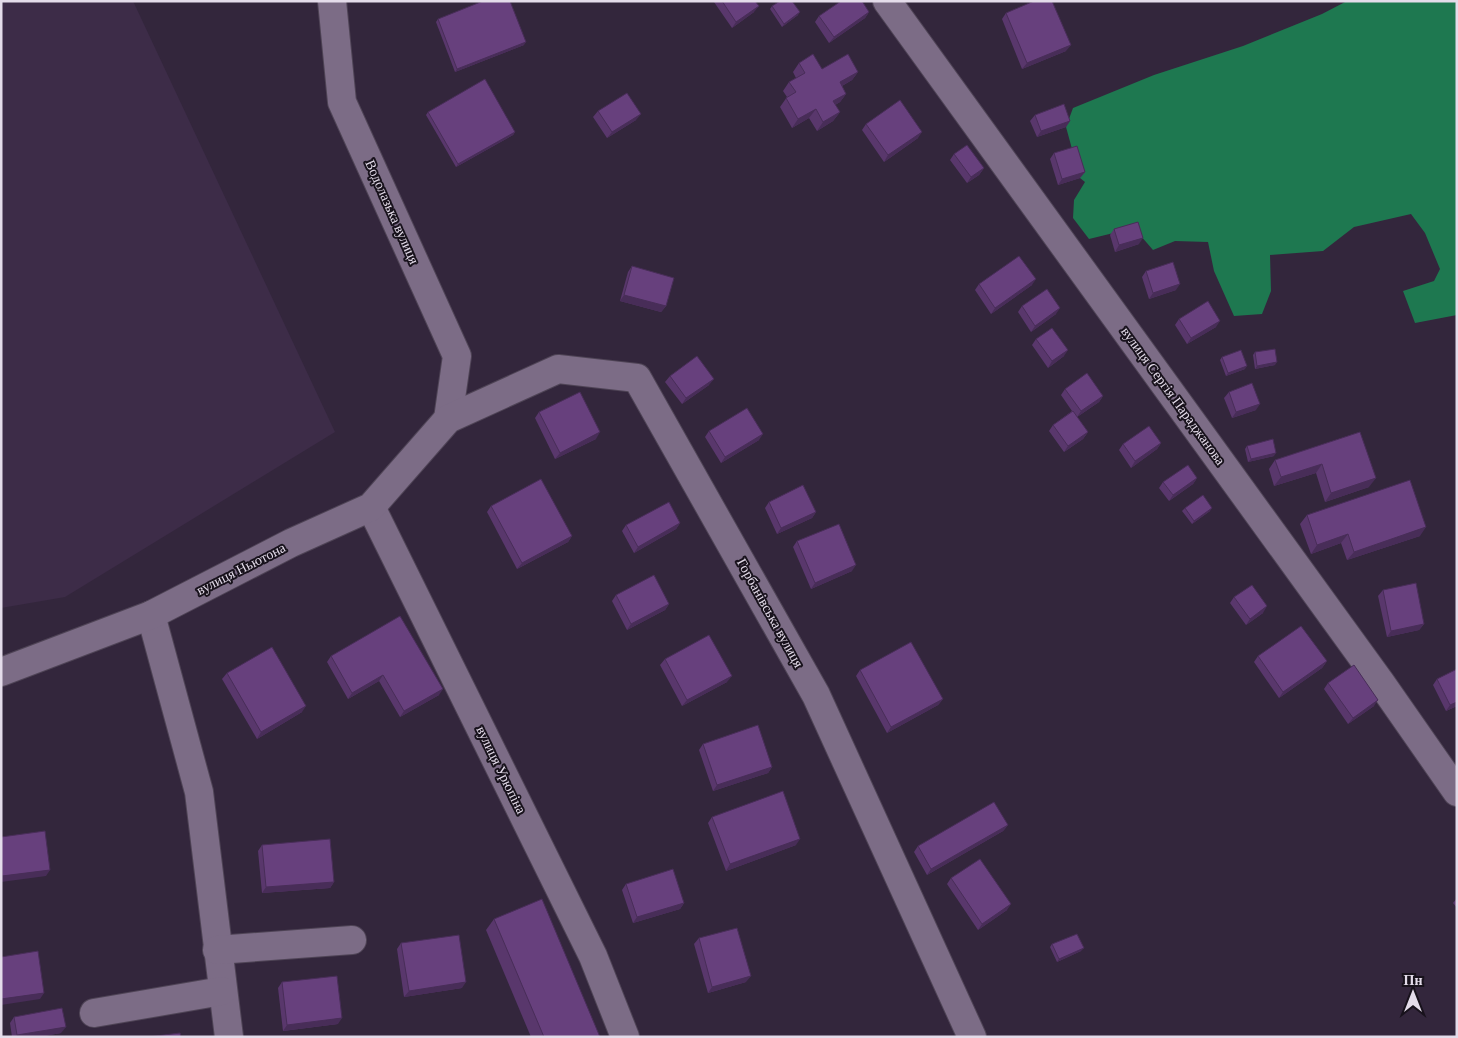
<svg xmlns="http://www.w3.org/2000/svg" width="1458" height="1038" font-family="Georgia,serif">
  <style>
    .built { fill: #3d2c48 }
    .forest { fill: #1e7850 }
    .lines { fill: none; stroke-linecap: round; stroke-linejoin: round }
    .minor-casing { stroke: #4f4456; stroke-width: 30 }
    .minor { stroke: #7c6c86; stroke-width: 28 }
    .wall { fill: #59376c }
    .shaded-wall { fill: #482d58 }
    .building { fill: #67407d; stroke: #482d58 }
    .labels { text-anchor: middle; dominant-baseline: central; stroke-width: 4; stroke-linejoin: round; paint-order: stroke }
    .street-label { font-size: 14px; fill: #e4dcea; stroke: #18121c }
  </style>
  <rect width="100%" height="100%" fill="#33263c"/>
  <polygon class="built" points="1,1 133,1 335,432 65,597 1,608"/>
  <polygon class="forest" points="1347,1 1457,1 1457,315 1415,323 1403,291 1434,281 1440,269 1425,233 1411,214 1354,227 1323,251 1270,255 1271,291 1262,314 1234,316 1214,271 1208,242 1175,241 1153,250 1134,228 1089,239 1073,218 1074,200 1085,182 1080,178 1066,127 1073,108 1154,75 1243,46 1322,14"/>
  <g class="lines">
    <defs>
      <g id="minor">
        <polyline points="332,1 342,102 457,356 448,419"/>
        <polyline points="887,1 1381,683 1457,792"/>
        <polyline points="371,507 593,956 625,1037"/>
        <polyline points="151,615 199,792 229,1037"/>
        <polyline points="1,672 151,615 291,543 371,507 448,419 558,369 637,378 816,695 972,1037"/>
        <polyline points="217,950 352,940"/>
        <polyline points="94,1013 222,991"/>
      </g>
    </defs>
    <use href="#minor" class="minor-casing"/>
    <use href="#minor" class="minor"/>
  </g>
  <g class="wall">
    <polygon points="714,1 755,1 754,12 732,28 714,2"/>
    <polygon points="772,6 798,15 782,27 770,9"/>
    <polygon points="869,12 865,18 829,43 815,22 819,16"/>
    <polygon points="1006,13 1066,51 1022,69 1002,19"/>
    <polygon points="438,19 524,45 455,72 436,22"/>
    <polygon points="799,63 822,69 858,72 852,80 842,86 846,94 840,102 835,105 840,112 833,121 817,131 809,118 792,128 780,107 787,97 783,91 789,82 796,78 793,72"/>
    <polygon points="598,111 636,120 607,138 593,117"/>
    <polygon points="428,112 515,132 513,135 456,167 426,115"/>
    <polygon points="1035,115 1070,121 1066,127 1037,137 1030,121"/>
    <polygon points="866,124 918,138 884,162 862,130"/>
    <polygon points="1054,153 1085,172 1080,178 1058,185 1050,159"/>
    <polygon points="954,154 984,168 979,175 967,183 950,160"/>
    <polygon points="1114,229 1139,244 1115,252 1110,235"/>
    <polygon points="632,266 666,306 661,312 620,301 628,272"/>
    <polygon points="1146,271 1176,290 1149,299 1142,277"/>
    <polygon points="979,284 1032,285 991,314 975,290"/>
    <polygon points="1022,306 1056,314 1031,332 1018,312"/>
    <polygon points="1179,319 1216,327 1187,344 1175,325"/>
    <polygon points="1036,339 1064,356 1048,368 1032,345"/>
    <polygon points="1255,352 1275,365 1255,369 1253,355"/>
    <polygon points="1222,357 1245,369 1226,376 1220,360"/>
    <polygon points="670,376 709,385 682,404 665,382"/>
    <polygon points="1065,389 1103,396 1099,402 1077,417 1088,432 1083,439 1064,452 1049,431 1053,425 1072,411 1061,395"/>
    <polygon points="1229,392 1256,410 1232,418 1224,398"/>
    <polygon points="539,412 596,439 555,459 535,418"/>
    <polygon points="709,431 759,440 721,463 705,437"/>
    <polygon points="1360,432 1369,487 1325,502 1316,473 1274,486 1269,469 1275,460"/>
    <polygon points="1161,443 1157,449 1131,468 1119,450 1123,444"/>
    <polygon points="1247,446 1274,456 1248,462 1245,449"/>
    <polygon points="1197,478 1193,484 1169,501 1159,488 1163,482"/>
    <polygon points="769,502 816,512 812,518 777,534 765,508"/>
    <polygon points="491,506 572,536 568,542 517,569 487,512"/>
    <polygon points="1185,508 1210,511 1192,524 1182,511"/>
    <polygon points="1307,515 1420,536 1347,560 1341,543 1311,554 1300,524"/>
    <polygon points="680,523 676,529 634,553 622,531 626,525"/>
    <polygon points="797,541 852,571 811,589 793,547"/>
    <polygon points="1383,590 1424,624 1419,630 1387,637 1378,596"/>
    <polygon points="616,595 669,604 665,610 627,630 612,601"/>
    <polygon points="1234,597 1263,613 1246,625 1230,603"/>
    <polygon points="331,656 439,695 400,717 379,681 348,699 327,662"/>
    <polygon points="1258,656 1327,661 1322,668 1279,698 1254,662"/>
    <polygon points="665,659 727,682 682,706 660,665"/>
    <polygon points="860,670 943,699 938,705 887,733 856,676"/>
    <polygon points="227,673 302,712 257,739 222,679"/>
    <polygon points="1437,679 1457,706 1446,711 1433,685"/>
    <polygon points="1328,683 1374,706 1348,724 1324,689"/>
    <polygon points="703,744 772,767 768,773 713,791 699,750"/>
    <polygon points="712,817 796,845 726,871 708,823"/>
    <polygon points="1008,825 1003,831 927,875 914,852 918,846"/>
    <polygon points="262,845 334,882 330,888 262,893 258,851"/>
    <polygon points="951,878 1007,910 978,930 947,884"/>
    <polygon points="626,884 684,903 680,909 633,923 622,890"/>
    <polygon points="1457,898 1457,908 1453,903"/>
    <polygon points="494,919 600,1037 531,1037 486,930"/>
    <polygon points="699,938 746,982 708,993 694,944"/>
    <polygon points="401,943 462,988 404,997 397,949"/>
    <polygon points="1052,944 1081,951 1057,962 1050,947"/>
    <polygon points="282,982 338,1024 283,1031 278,988"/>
    <polygon points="14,1017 61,1033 38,1037 12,1037 10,1023"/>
  </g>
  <g class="shaded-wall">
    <polygon points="759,6 754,12 732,28 736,22"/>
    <polygon points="800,12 798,15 782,27 784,24"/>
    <polygon points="869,12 865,18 829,43 834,37"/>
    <polygon points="526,42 524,45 455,72 457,69"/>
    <polygon points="1071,45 1066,51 1022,69 1027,63"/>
    <polygon points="858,72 852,80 833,91 840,82"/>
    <polygon points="846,94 840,102 827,110 833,101"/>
    <polygon points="816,109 809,118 792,128 798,119"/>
    <polygon points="840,112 833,121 817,131 823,122"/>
    <polygon points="641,114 636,120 607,138 612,132"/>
    <polygon points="1070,121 1066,127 1037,137 1041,131"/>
    <polygon points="515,132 513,135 456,167 458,164"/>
    <polygon points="922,132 918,138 884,162 888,155"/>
    <polygon points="984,168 979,175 967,183 971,177"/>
    <polygon points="1085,172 1080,178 1058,185 1062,179"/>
    <polygon points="1143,238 1139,244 1115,252 1119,245"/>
    <polygon points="1036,279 1032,285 991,314 995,308"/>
    <polygon points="1180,284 1176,290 1149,299 1153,293"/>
    <polygon points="624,295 666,306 661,312 620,301"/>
    <polygon points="1060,308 1056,314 1031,332 1035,326"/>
    <polygon points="1220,321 1216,327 1187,344 1191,338"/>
    <polygon points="1068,350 1064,356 1048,368 1052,361"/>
    <polygon points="1277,362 1275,365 1255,369 1257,366"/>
    <polygon points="1247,366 1245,369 1226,376 1228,373"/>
    <polygon points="714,379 709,385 682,404 686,398"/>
    <polygon points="1103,396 1099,402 1077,417 1081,411"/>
    <polygon points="1260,404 1256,410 1232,418 1236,412"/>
    <polygon points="600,432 596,439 555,459 560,453"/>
    <polygon points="1088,432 1083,439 1064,452 1068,446"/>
    <polygon points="763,434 759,440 721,463 725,457"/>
    <polygon points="1161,443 1157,449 1131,468 1135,461"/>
    <polygon points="1276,453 1274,456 1248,462 1251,459"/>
    <polygon points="1322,464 1316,473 1274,486 1281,477"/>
    <polygon points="1197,478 1193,484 1169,501 1173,495"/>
    <polygon points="1376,478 1369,487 1325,502 1331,493"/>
    <polygon points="1212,508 1210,511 1192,524 1194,521"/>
    <polygon points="816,512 812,518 777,534 781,528"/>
    <polygon points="680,523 676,529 634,553 638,547"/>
    <polygon points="1426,527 1420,536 1347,560 1354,552"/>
    <polygon points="1348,534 1341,543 1311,554 1317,545"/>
    <polygon points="572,536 568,542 517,569 522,563"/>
    <polygon points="856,565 852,571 811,589 815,583"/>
    <polygon points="669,604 665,610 627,630 631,624"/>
    <polygon points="1267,606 1263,613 1246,625 1250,619"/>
    <polygon points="1424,624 1419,630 1387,637 1391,631"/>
    <polygon points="1327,661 1322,668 1279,698 1283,692"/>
    <polygon points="383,675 379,681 348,699 352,693"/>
    <polygon points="732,676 727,682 682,706 687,700"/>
    <polygon points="443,689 439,695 400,717 404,711"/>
    <polygon points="943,699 938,705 887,733 891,727"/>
    <polygon points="1378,700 1374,706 1348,724 1353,718"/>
    <polygon points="1457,702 1457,706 1446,711 1450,705"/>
    <polygon points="306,706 302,712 257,739 261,732"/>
    <polygon points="772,767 768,773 713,791 717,785"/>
    <polygon points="1008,825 1003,831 927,875 931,869"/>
    <polygon points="800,839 796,845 726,871 730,864"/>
    <polygon points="50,870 46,876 1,882 2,876"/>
    <polygon points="334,882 330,888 262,893 266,887"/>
    <polygon points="684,903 680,909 633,923 637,917"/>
    <polygon points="1011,904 1007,910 978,930 982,924"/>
    <polygon points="1084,948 1081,951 1057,962 1059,959"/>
    <polygon points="751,976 746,982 708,993 712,987"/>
    <polygon points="466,982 462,988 404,997 409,991"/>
    <polygon points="44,993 40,999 1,1005 1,999"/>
    <polygon points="342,1018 338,1024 283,1031 287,1025"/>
    <polygon points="66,1027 61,1033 38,1037 16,1037 17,1035"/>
  </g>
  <g class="building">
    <polygon points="483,1 510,1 526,42 457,69 438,19"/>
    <polygon points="722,1 755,1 759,6 736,22"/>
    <polygon points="780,1 792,1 800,12 784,24 772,6"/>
    <polygon points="841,1 862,1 869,12 834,37 819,16"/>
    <polygon points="1034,1 1052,1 1071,45 1027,63 1006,13"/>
    <polygon points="813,54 822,69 848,54 858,72 840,82 846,94 833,101 840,112 823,122 816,109 798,119 786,98 796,92 789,82 805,73 799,63"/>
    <polygon points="485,79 515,132 458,164 428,112"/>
    <polygon points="627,93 641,114 612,132 598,111"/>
    <polygon points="900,100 922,132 888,155 866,124"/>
    <polygon points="1064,104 1070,121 1041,131 1035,115"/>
    <polygon points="967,145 984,168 971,177 954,154"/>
    <polygon points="1077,146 1085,172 1062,179 1054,153"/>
    <polygon points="1138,222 1143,238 1119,245 1114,229"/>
    <polygon points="1019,256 1036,279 995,308 979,284"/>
    <polygon points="1173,262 1180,284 1153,293 1146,271"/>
    <polygon points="632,266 674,278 666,306 624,295"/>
    <polygon points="1047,289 1060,308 1035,326 1022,306"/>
    <polygon points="1208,301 1220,321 1191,338 1179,319"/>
    <polygon points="1052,328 1068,350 1052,361 1036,339"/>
    <polygon points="1275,349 1277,362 1257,366 1255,352"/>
    <polygon points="1241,350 1247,366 1228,373 1222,357"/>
    <polygon points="697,356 714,379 686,398 670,376"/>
    <polygon points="1087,373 1103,396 1081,411 1065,389"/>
    <polygon points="1252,383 1260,404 1236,412 1229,392"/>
    <polygon points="580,392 600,432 560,453 539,412"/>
    <polygon points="747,408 763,434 725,457 709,431"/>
    <polygon points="1073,411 1088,432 1068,446 1053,425"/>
    <polygon points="1149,426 1161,443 1135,461 1123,444"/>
    <polygon points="1360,432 1376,478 1331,493 1322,464 1281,477 1275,460"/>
    <polygon points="1273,439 1276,453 1251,459 1247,446"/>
    <polygon points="1188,465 1197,478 1173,495 1163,482"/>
    <polygon points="541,479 572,536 522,563 491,506"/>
    <polygon points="1410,480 1426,527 1354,552 1348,534 1317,545 1307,515"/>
    <polygon points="803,485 816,512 781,528 769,502"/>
    <polygon points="1203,495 1212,508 1194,521 1185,508"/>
    <polygon points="669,502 680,523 638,547 626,525"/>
    <polygon points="839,524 856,565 815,583 797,541"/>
    <polygon points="654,575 669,604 631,624 616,595"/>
    <polygon points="1416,583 1424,624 1391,631 1383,590"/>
    <polygon points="1252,585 1267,606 1250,619 1234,597"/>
    <polygon points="400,616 443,689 404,711 383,675 352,693 331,656"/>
    <polygon points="1301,626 1327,661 1283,692 1258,656"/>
    <polygon points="709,635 732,676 687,700 665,659"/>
    <polygon points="911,642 943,699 891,727 860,670"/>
    <polygon points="272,647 306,706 261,732 227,673"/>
    <polygon points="1354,665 1378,700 1353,718 1328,683"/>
    <polygon points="1457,669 1457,702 1450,705 1437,679"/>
    <polygon points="758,725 772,767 717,785 703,744"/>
    <polygon points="783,791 800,839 730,864 712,817"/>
    <polygon points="994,802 1008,825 931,869 918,846"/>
    <polygon points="45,831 50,870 2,876 1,837"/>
    <polygon points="330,839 334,882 266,887 262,845"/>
    <polygon points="980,859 1011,904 982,924 951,878"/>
    <polygon points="673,869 684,903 637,917 626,884"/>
    <polygon points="542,899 600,1037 544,1037 494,919"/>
    <polygon points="737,928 751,976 712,987 699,938"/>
    <polygon points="1077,934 1084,948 1059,959 1052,944"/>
    <polygon points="459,935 466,982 409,991 401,943"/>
    <polygon points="38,951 44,993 1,999 1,957"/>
    <polygon points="337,976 342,1018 287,1025 282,982"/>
    <polygon points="62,1008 66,1027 17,1035 14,1017"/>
    <polygon points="180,1033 181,1037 148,1037"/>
  </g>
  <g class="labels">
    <g class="street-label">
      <text transform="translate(392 212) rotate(66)">Водолазька вулиця</text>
      <text transform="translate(1173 396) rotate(54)">вулиця Сергія Параджанова</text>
      <text transform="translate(241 569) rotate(-27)">вулиця Ньютона</text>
      <text transform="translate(770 613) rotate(61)">Горбанівська вулиця</text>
      <text transform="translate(501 770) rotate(64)">вулиця Урюпіна</text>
    </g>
  </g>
  <rect width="1458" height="1038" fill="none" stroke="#e4dcea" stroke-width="5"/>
  <g transform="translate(1413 993)" stroke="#18121c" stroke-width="4" paint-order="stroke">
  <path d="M0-4L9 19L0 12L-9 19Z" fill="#e4dcea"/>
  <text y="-8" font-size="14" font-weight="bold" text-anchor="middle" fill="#e4dcea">Пн</text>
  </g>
</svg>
